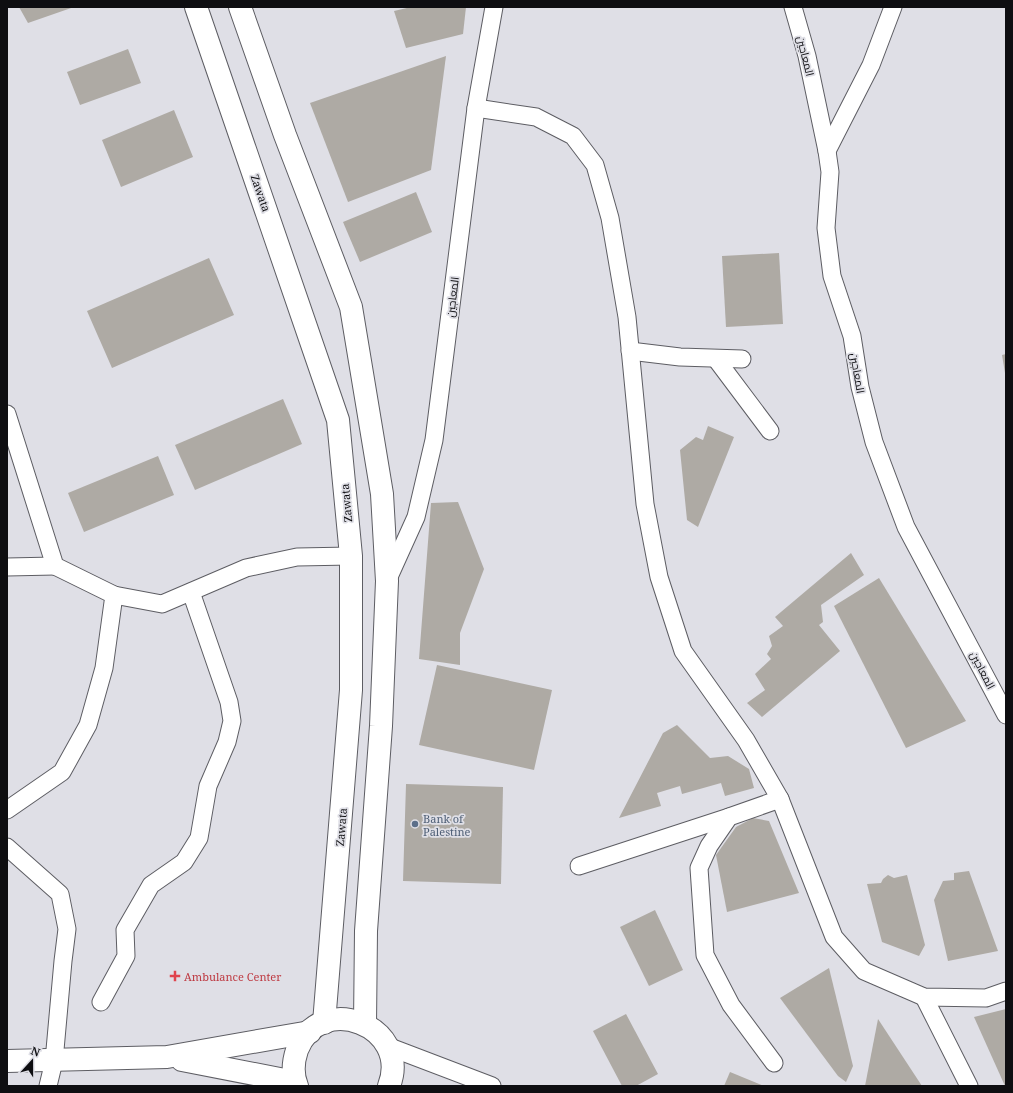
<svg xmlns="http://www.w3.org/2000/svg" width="1013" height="1093" font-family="'Noto Serif',Cairo,serif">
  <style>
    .building { fill: #aeaaa4 }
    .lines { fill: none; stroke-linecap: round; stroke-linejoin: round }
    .street-casing { stroke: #5d5d63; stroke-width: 19 }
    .secondary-casing { stroke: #5d5d63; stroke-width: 24 }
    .street { stroke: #fff; stroke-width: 17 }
    .secondary { stroke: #fff; stroke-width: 22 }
    .service-dot { fill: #5c6f8a; stroke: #dfdfe6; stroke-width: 1.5 }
    .health-dot { fill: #e0444e; stroke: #dfdfe6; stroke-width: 1.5 }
    .labels { text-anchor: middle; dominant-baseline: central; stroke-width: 3.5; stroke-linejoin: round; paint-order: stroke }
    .street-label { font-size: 11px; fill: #0e0e11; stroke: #dfdfe6 }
    .service-label { font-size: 11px; fill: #4e5e75; stroke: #dfdfe6; text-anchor: start }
    .health-label { font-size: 11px; fill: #be3a42; stroke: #dfdfe6; text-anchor: start }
  </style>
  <rect width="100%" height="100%" fill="#dfdfe6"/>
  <g class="building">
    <polygon points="19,7 74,7 28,23"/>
    <polygon points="411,7 466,7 463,34 406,48 394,11"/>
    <polygon points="128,49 141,83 80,105 67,72"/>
    <polygon points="446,56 431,170 348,202 310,103"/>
    <polygon points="174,110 193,157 121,187 102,140"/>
    <polygon points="416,192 432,232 360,262 343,222"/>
    <polygon points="779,253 783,324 726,327 722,256"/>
    <polygon points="209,258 234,315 112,368 87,311"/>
    <polygon points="1006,354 1006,373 1005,373 1002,355"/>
    <polygon points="283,399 302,444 195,490 175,445"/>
    <polygon points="708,426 734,437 698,527 687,520 680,450 696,437 703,440"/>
    <polygon points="158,456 174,495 84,532 68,493"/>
    <polygon points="458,502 484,569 460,633 460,665 419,659 431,503"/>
    <polygon points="851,553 864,575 821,605 823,622 819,625 840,651 762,717 747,703 765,690 755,674 771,659 767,654 772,646 769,636 783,626 775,617"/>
    <polygon points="879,578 966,721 906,748 834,606"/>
    <polygon points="437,665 552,690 534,770 419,745"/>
    <polygon points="677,725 710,758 728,756 749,769 754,788 725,796 721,783 682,794 680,786 657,793 661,806 619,818 663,733"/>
    <polygon points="406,784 503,787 501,884 403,881"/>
    <polygon points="753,818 769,821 799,893 727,912 716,855 736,827"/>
    <polygon points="969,871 998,951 948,961 934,900 943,881 954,880 954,873"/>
    <polygon points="888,875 894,878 907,875 925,945 919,956 882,942 867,884 881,883 883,879"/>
    <polygon points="655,910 683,970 649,986 620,927"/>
    <polygon points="829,968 853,1066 846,1082 838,1076 780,998"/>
    <polygon points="1006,1009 1006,1086 1005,1086 974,1017"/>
    <polygon points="626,1014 658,1074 636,1086 622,1086 593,1031"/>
    <polygon points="878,1019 922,1086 865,1086"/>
    <polygon points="730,1072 764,1086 724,1086"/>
  </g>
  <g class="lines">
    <defs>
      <g id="street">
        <polyline points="793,7 807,56 827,151 830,172 826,228 832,276 852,336 860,387 874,442 906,527 1006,715"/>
        <polyline points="476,108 536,117 573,136 595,165 610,218 627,317 645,504 659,577 683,651 746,740 780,799 834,937 864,971 924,997 986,998 1006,991"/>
        <polyline points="827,151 871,65 893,7"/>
        <polyline points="630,351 680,357 742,359"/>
        <polyline points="716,359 770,431"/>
        <polyline points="7,414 55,566 114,595 104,668 88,725 62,772 7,810"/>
        <polyline points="7,567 55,566"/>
        <polyline points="388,579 416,517 434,440 476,108 494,7"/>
        <polyline points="114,595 162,604 246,568 297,557 351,556"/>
        <polyline points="7,847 60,894 67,929 63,961 54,1061 48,1086"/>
        <polyline points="579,866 729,817"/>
        <polyline points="924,997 969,1086"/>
        <polyline points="101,1002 126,956 125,930 151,885 184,862 199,838 208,786 227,742 232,721 229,702 191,592"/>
        <polyline points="387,1046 492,1086"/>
        <polyline points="774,1063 731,1005 705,955 699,868 709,846 729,817 780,799"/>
      </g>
      <g id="secondary">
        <polyline points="196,7 338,420 351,556 351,690 324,1023"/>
        <polyline points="240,7 285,135 351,307 382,494 387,581 381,726 366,931 365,1024"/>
        <polyline points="182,1060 295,1082"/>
        <polyline points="7,1061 167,1057 310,1032"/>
        <path d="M297 1086C292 1074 293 1062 297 1050 320 990 412 1026 389 1086"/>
      </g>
    </defs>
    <use href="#street" class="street-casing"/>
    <use href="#secondary" class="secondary-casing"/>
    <use href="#street" class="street"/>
    <use href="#secondary" class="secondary"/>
  </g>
  <circle class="service-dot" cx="415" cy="824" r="4"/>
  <path class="health-dot" d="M173 970h4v4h4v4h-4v4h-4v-4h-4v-4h4z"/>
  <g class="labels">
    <g class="street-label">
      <text transform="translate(806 56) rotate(76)">المعاجين</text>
      <text transform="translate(261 193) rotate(71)">Zawata</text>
      <text transform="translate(452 297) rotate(-83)">المعاجين</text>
      <text transform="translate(858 373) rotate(80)">المعاجين</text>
      <text transform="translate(346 503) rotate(-95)">Zawata</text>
      <text transform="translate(983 670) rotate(63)">المعاجين</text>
      <text transform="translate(341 827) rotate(-85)">Zawata</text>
    </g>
    <g class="service-label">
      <text x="423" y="818">Bank of<tspan x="423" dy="13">Palestine</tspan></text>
    </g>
    <g class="health-label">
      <text x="184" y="976">Ambulance Center</text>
    </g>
  </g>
  <rect width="1013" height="1093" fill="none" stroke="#0e0e11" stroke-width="16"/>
  <g transform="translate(32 1061) rotate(21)" stroke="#dfdfe6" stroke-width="3" paint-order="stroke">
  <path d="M0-3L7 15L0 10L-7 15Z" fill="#0e0e11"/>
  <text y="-6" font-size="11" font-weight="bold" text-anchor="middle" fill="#0e0e11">N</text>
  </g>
</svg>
